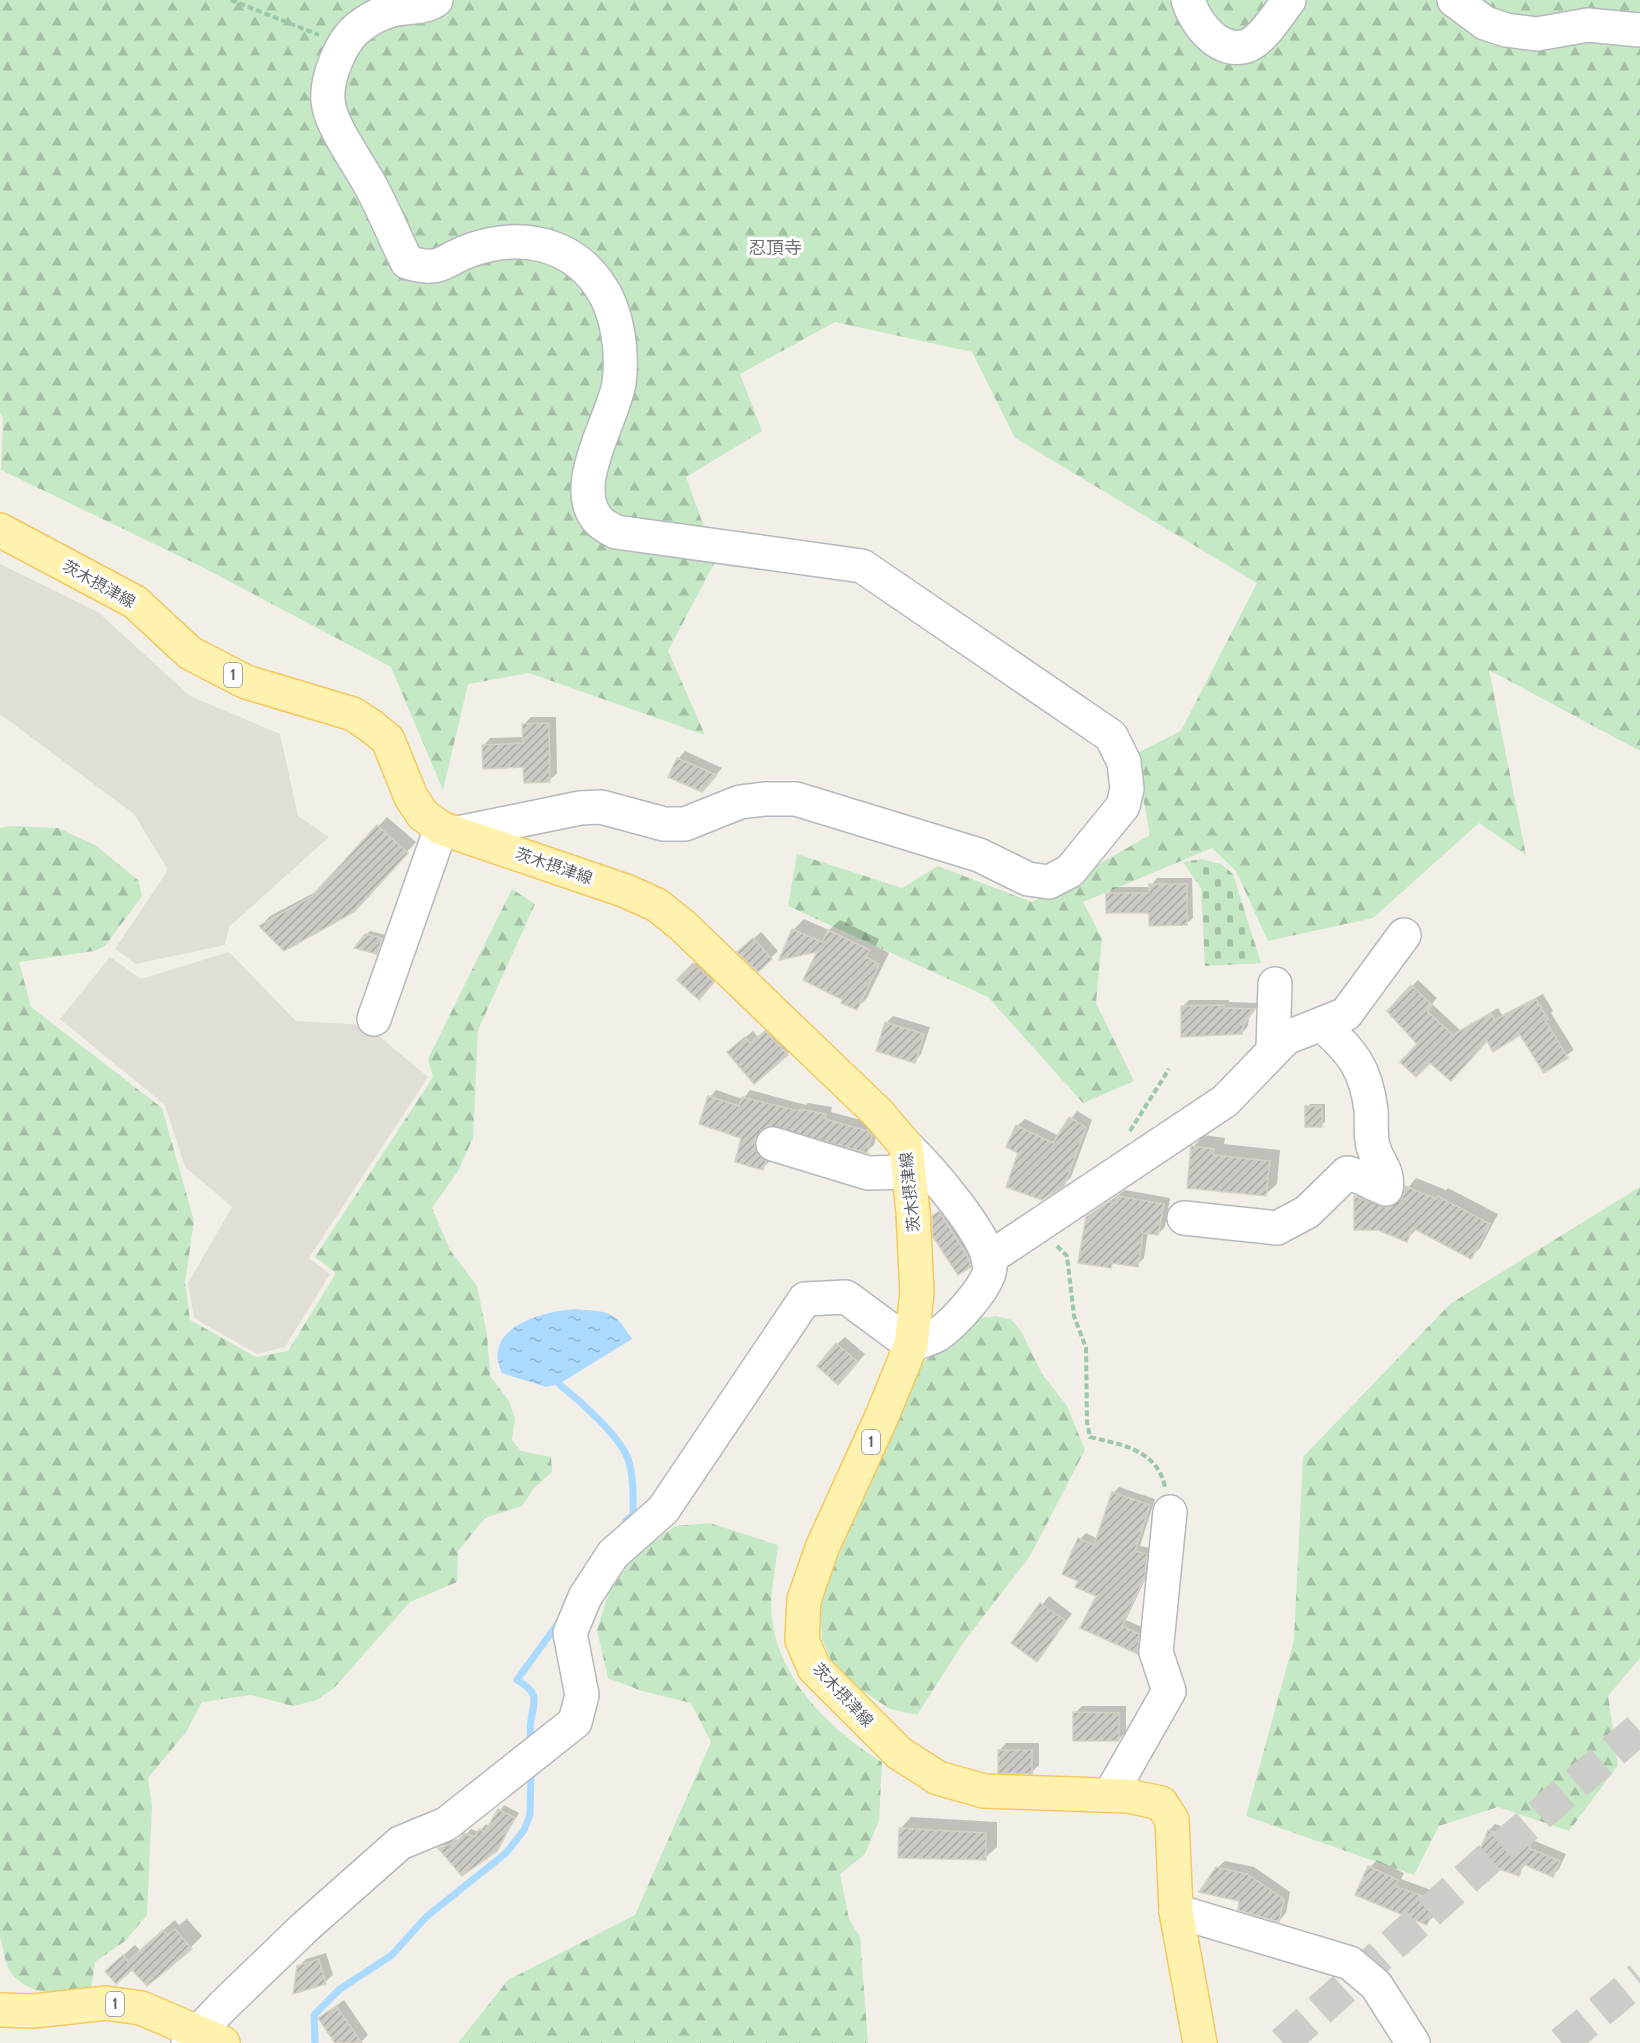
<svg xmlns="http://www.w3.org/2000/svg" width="1640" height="2043" font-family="Cabin,'Noto Sans JP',sans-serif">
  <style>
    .education { fill: #e1ded6 }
    .forest { fill: url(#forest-firs) }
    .cemetery { fill: url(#cemetery-stones) }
    .water { fill: url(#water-ripples) }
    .shadow { fill: #0003 }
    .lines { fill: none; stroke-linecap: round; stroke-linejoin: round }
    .stream { stroke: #aadaff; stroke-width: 7 }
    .building { fill: url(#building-hatch); stroke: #d6d1c6; stroke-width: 1.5 }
    .highway-tunnel { stroke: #ccccc8; stroke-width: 33; stroke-dasharray: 33 16; stroke-linecap: butt }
    .minor-casing { stroke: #b5b8bc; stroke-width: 36 }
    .major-casing { stroke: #f2c960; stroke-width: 36 }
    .path { stroke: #9cc7a9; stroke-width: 4; stroke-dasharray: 6 3; stroke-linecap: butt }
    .minor { stroke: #fff; stroke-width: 33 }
    .major { stroke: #fff2af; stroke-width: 33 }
    .labels { text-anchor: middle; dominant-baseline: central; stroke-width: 6; stroke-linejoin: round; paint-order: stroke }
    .shield { fill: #fff; stroke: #8f9295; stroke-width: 1.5 }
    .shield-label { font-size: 15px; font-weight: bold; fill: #5f6368 }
    .street-label { font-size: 16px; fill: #5f6368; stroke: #fff }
    .neighbourhood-label { font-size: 18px; fill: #70757a; stroke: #fff }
  </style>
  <defs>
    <pattern id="forest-firs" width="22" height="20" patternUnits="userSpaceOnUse" patternTransform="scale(1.5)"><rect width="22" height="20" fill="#c5e8c5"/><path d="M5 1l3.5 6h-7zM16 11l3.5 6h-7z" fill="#a3c0a4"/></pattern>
    <pattern id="cemetery-stones" width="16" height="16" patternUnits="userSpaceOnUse" patternTransform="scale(1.5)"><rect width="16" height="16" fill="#c5e8c5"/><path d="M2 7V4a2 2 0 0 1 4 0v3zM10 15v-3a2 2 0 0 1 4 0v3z" fill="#a3c0a4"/></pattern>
    <pattern id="water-ripples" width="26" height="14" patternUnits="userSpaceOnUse" patternTransform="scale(1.5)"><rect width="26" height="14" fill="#aadaff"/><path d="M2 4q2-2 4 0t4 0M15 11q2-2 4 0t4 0" fill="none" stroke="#8eb4d2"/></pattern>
    <pattern id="building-hatch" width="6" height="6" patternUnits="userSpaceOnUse" patternTransform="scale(1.5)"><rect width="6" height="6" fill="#cccac5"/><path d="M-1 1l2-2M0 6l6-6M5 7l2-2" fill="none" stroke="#a9a8a4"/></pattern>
  </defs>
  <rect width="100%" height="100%" fill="#f1efe8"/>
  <g class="education">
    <polygon points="0,564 98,612 190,696 280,734 298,816 329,837 229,927 225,945 136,964 115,949 168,870 134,814 0,714"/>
    <polygon points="229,952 296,1021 366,1025 428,1077 309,1258 330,1274 285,1347 257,1354 194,1318 188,1283 232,1207 185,1167 165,1105 60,1019 110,957 141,979"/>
  </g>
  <g class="forest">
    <polygon points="0,0 1640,0 1640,751 1489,670 1526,855 1479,823 1373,918 1268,941 1236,871 1212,848 1083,902 1102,938 1096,1003 1134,1081 1083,1103 988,997 788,906 797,854 902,888 938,866 1032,902 1150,835 1135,754 1181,731 1257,583 1015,438 972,352 835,322 740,374 762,431 686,477 716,560 668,651 705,735 529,673 468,684 443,790 391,667 202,567 1,470 3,417 0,413"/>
    <path d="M10 826 58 828 95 845 138 880 142 896 105 946 94 951 19 962 31 1007 162 1108 194 1221 185 1282 190 1320 256 1357 288 1351 336 1273 315 1257 433 1077 428 1059 512 889 535 904 478 1030 473 1138 458 1171 432 1208 450 1250 477 1286 487 1335 490 1376 509 1401 515 1418 512 1440 521 1451 551 1457 552 1472 535 1487 522 1506 485 1518 458 1551 457 1582 410 1602 334 1688 317 1700 293 1706 251 1695 202 1702 186 1732 148 1778 152 1805 147 1915 125 1941 95 1962 91 1988C63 1992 32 1999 11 1973 5 1965 3 1947 0 1937V828Z"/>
    <polygon points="1640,1187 1640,1658 1608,1696 1618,1765 1569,1831 1498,1807 1439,1826 1414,1875 1246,1816 1294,1640 1303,1457 1450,1304"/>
    <polygon points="996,1316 1012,1320 1022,1333 1042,1374 1067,1406 1085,1450 1030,1556 963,1643 917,1715 890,1709 849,1682 834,1667 822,1639 820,1598 923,1362 951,1344 979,1318"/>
    <path d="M710 1523 778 1545C776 1568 769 1595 772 1618 779 1681 831 1730 882 1762L879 1820 865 1854 840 1874 849 1919 860 1937 868 2043H458L508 1980 635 1915 711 1742 691 1703 642 1691 608 1678 597 1630 608 1595 627 1566 647 1547 675 1526Z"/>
  </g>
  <polygon class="cemetery" points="1201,859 1221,864 1233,874 1261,963 1205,966 1201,888 1183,862"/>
  <path class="water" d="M574 1309C609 1312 613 1309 632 1339L559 1384 546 1387 502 1373C481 1328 541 1312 574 1309Z"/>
  <g class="shadow">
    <polygon points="531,717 556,717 557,773 549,781 483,746 490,738 524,737 524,724"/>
    <polygon points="685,751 722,768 709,783 678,759"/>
    <polygon points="387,817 416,842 364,900 261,926 270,916 321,889"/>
    <polygon points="1157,878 1192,878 1193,918 1186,924 1107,894 1114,887 1150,887"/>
    <polygon points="804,919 829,930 840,920 879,939 876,946 889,953 867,998 856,1009 845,999 820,950 793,930"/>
    <polygon points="370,931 385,935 376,953 366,935"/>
    <polygon points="761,932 778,951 758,970 739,952"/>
    <polygon points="701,956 720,974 706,990 680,980"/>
    <polygon points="1418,980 1437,998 1432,1004 1460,1030 1498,1008 1502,1015 1543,994 1553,1011 1551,1013 1574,1050 1544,1071 1521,1033 1487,1039 1419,1044 1389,1011"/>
    <polygon points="1189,1000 1229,1000 1229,1002 1260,1003 1249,1018 1248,1026 1242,1033 1183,1006"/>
    <polygon points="893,1016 930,1027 921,1054 914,1062 886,1023"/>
    <polygon points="773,1025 795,1047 754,1082 736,1045 753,1031 758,1037"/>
    <polygon points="716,1090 743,1099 750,1090 806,1105 808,1103 832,1107 831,1112 875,1124 878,1128 874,1145 867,1151 768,1124 761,1131 761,1142 772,1154 770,1161 763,1168 743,1137 710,1097"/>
    <polygon points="1310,1104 1325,1104 1325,1122 1321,1125 1307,1107"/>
    <polygon points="1077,1111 1092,1120 1071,1177 1063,1185 1017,1126 1025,1119 1059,1136"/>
    <polygon points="1204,1135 1225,1138 1224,1144 1280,1150 1277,1184 1265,1195 1193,1147"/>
    <polygon points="1416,1178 1446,1190 1448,1188 1498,1214 1480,1248 1471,1257 1417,1228 1407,1240 1355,1197 1365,1188 1399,1199"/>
    <polygon points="1125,1190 1170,1198 1165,1227 1158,1234 1148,1232 1144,1258 1137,1265 1115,1262 1111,1266 1087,1217"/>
    <polygon points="941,1209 977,1258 970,1266 933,1216"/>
    <polygon points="845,1337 865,1354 846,1376 837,1344"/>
    <polygon points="1119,1487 1155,1499 1140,1546 1152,1548 1150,1569 1126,1620 1144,1628 1143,1646 1137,1652 1098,1596 1080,1580 1080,1539 1086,1533 1098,1539 1113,1493"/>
    <polygon points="1049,1596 1072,1614 1037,1660 1013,1643"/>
    <polygon points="1082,1706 1126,1706 1126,1732 1118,1740 1075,1713"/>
    <polygon points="1006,1743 1039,1743 1039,1765 1032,1772 999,1751"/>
    <polygon points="504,1805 519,1813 496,1850 440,1848 445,1843 463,1838 471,1829 479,1832 486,1824 490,1827"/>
    <polygon points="911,1817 997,1822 997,1847 985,1858 900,1829"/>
    <polygon points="1495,1824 1536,1838 1535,1841 1566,1854 1559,1869 1553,1875 1526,1864 1518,1874 1478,1860 1489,1830"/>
    <polygon points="1377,1860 1404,1873 1401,1879 1442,1894 1434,1916 1427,1923 1370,1867"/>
    <polygon points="1225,1861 1254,1867 1290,1892 1286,1913 1279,1921 1241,1900 1217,1868"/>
    <polygon points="187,1919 202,1936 191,1947 133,1967 118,1960 135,1945 140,1950 175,1920 179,1925"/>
    <polygon points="326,1953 333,1975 325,1982 298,1967 306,1959"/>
    <polygon points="344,2000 368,2035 360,2043 337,2043 320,2018"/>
  </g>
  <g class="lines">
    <g class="stream">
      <path d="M559 1384C578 1399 620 1436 628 1459 634 1477 633 1496 633 1515L626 1521"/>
      <path d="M531 1744C531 1737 529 1728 531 1720 535 1698 539 1693 517 1680L559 1622"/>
      <polyline points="315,2043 314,2015 340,1989 392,1955 426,1917 506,1853 524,1830 530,1815 531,1771"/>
    </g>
  </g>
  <g class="building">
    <polygon points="549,723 550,782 524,783 523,767 483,769 482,745 523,743 522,724"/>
    <polygon points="677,758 717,775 702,792 668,777"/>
    <polygon points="377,825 408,853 354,912 284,951 259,926 311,897"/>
    <polygon points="1149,884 1187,884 1187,925 1149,926 1149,913 1106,913 1106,893 1149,893"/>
    <polygon points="792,929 822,942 828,930 870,950 866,957 879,964 857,1010 841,1003 843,1000 803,980 817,952 779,960"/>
    <polygon points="365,934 382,938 377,954 354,948"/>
    <polygon points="753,938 772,959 758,972 737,952"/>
    <polygon points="693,963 714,982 699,1000 677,980"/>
    <polygon points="1411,985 1432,1005 1427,1011 1453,1035 1491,1013 1495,1020 1536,999 1548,1019 1545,1020 1568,1058 1544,1073 1520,1035 1493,1052 1487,1041 1451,1081 1430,1063 1416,1077 1400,1062 1417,1044 1387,1011"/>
    <polygon points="1224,1005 1224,1008 1255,1009 1243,1025 1242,1034 1181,1037 1181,1006"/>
    <polygon points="885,1022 924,1034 915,1063 876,1051"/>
    <polygon points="765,1031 788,1055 754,1084 727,1052 745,1037 750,1043"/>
    <polygon points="708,1096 739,1106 742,1097 799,1111 800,1109 826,1114 825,1119 868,1131 872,1135 867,1153 769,1126 761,1130 755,1139 755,1149 766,1161 763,1170 735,1162 741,1138 699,1124"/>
    <rect x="1305" y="1106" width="17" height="21"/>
    <polygon points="1069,1117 1086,1127 1064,1186 1042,1200 1006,1187 1018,1153 1006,1147 1016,1125 1053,1143"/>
    <polygon points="1191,1146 1214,1149 1213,1155 1270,1161 1266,1196 1187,1188"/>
    <polygon points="1405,1186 1437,1199 1438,1196 1490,1224 1471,1259 1413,1228 1407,1242 1378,1230 1354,1230 1354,1196 1388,1208 1402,1199"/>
    <polygon points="1117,1196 1164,1204 1158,1235 1143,1233 1138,1267 1112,1263 1111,1268 1078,1263 1086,1217 1108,1202 1116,1203"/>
    <polygon points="939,1211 969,1259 971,1267 958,1275 933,1237 932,1216"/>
    <polygon points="836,1343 858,1362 838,1385 817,1366"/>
    <polygon points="1112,1492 1150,1505 1135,1551 1147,1554 1145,1576 1122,1626 1139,1634 1138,1654 1080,1628 1096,1596 1075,1587 1078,1581 1062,1574 1078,1538 1094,1545"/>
    <polygon points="1040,1603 1066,1621 1037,1662 1011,1643"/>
    <polygon points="1073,1712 1119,1713 1119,1741 1073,1741"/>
    <polygon points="998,1750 1032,1750 1032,1774 998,1773"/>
    <polygon points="498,1809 515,1818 497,1851 462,1876 438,1848 457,1842 464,1833 475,1837 479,1829 485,1832"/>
    <polygon points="899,1828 986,1833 986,1860 898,1858"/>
    <polygon points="1488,1830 1530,1845 1529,1848 1560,1861 1553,1877 1523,1864 1519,1876 1476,1861"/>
    <polygon points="1368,1866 1398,1880 1395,1886 1436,1901 1427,1925 1355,1895"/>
    <polygon points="1216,1867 1247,1874 1284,1899 1279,1922 1238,1910 1239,1901 1199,1892"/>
    <polygon points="175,1929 192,1949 147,1986 132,1970 116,1984 105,1971 123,1955 128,1961 163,1930 167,1935"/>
    <polygon points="319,1959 326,1984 293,1994 297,1966"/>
    <polygon points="336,2006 362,2043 335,2043 318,2018"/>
  </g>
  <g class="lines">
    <g class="highway-tunnel">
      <polyline points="1283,2043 1486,1861 1640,1728"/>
      <polyline points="1562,2043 1640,1978"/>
    </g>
    <defs>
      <g id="minor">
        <path d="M436 0C422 9 408 6 392 10 381 13 368 20 359 27 341 41 326 78 328 101 330 125 357 161 369 183 383 208 394 236 407 262 442 273 442 260 471 250 519 233 571 242 600 286 618 312 623 352 619 383 614 418 566 489 600 522 604 526 611 529 616 532L862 566 1111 736 1124 762 1127 789 1123 806 1070 871 1049 882 1028 879 979 855 796 799H764L740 802 685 824H664L601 807 580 808 458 833"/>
        <path d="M1188 0C1195 23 1220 57 1249 45 1265 37 1278 14 1289 0"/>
        <polyline points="1454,0 1485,23 1506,30 1537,34 1588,25 1640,30"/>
        <polyline points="374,1019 441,828"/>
        <polyline points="1273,1050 1275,984"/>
        <polyline points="773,1144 868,1173 909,1172"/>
        <path d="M1184 1218 1277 1228 1307 1212 1347 1173C1363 1176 1371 1184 1386 1189 1389 1169 1378 1165 1373 1146 1370 1135 1372 1122 1371 1110 1366 1069 1352 1051 1322 1025"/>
        <polyline points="988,1259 1225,1101 1286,1038 1346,1014 1404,935"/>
        <polyline points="1110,1795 1169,1691 1156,1652 1170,1512"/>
        <polyline points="1176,1911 1350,1963 1376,1985 1413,2043"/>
        <path d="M188 2043 222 2007 304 1928 400 1843 446 1824 575 1722 582 1695 570 1633 585 1597 613 1554 663 1510 805 1299 846 1297 911 1345C919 1342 930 1339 937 1335 952 1325 991 1285 990 1266 989 1236 929 1168 906 1146"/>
      </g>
      <g id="major">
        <polyline points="0,530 135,602 190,653 246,682 353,714 371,726 388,740 411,797 423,815 441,828 626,891 657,905 683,926 879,1114 906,1146 913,1212 917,1293 911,1345 882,1416 822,1548 804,1600 802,1640 814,1668 899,1753 938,1778 984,1791 1128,1796 1161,1803 1172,1820 1176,1911 1200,2043"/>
        <polyline points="0,2010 34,2011 106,2003 141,2008 223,2043"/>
      </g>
    </defs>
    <use href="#minor" class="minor-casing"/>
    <use href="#major" class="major-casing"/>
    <g class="path">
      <polyline points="231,0 319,35"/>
      <polyline points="1130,1131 1169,1069"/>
      <path d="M1057 1246 1067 1256 1074 1316 1086 1348 1087 1422 1090 1437C1123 1445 1157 1450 1165 1487"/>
    </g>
    <use href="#minor" class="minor"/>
    <use href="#major" class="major"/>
  </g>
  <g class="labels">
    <g class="shield">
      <rect x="224" y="663" width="18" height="24" rx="4.5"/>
      <rect x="862" y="1430" width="18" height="24" rx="4.5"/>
      <rect x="106" y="1992" width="18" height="24" rx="4.5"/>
    </g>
    <g class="shield-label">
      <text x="233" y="675">1</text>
      <text x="871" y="1442">1</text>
      <text x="115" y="2004">1</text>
    </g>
    <g class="street-label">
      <text transform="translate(99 584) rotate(29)">茨木摂津線</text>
      <text transform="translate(554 866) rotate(19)">茨木摂津線</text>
      <text transform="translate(910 1192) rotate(-96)">茨木摂津線</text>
      <text transform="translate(843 1695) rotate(47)">茨木摂津線</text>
    </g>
    <g class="neighbourhood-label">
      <text x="775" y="248">忍頂寺</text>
    </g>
  </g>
</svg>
